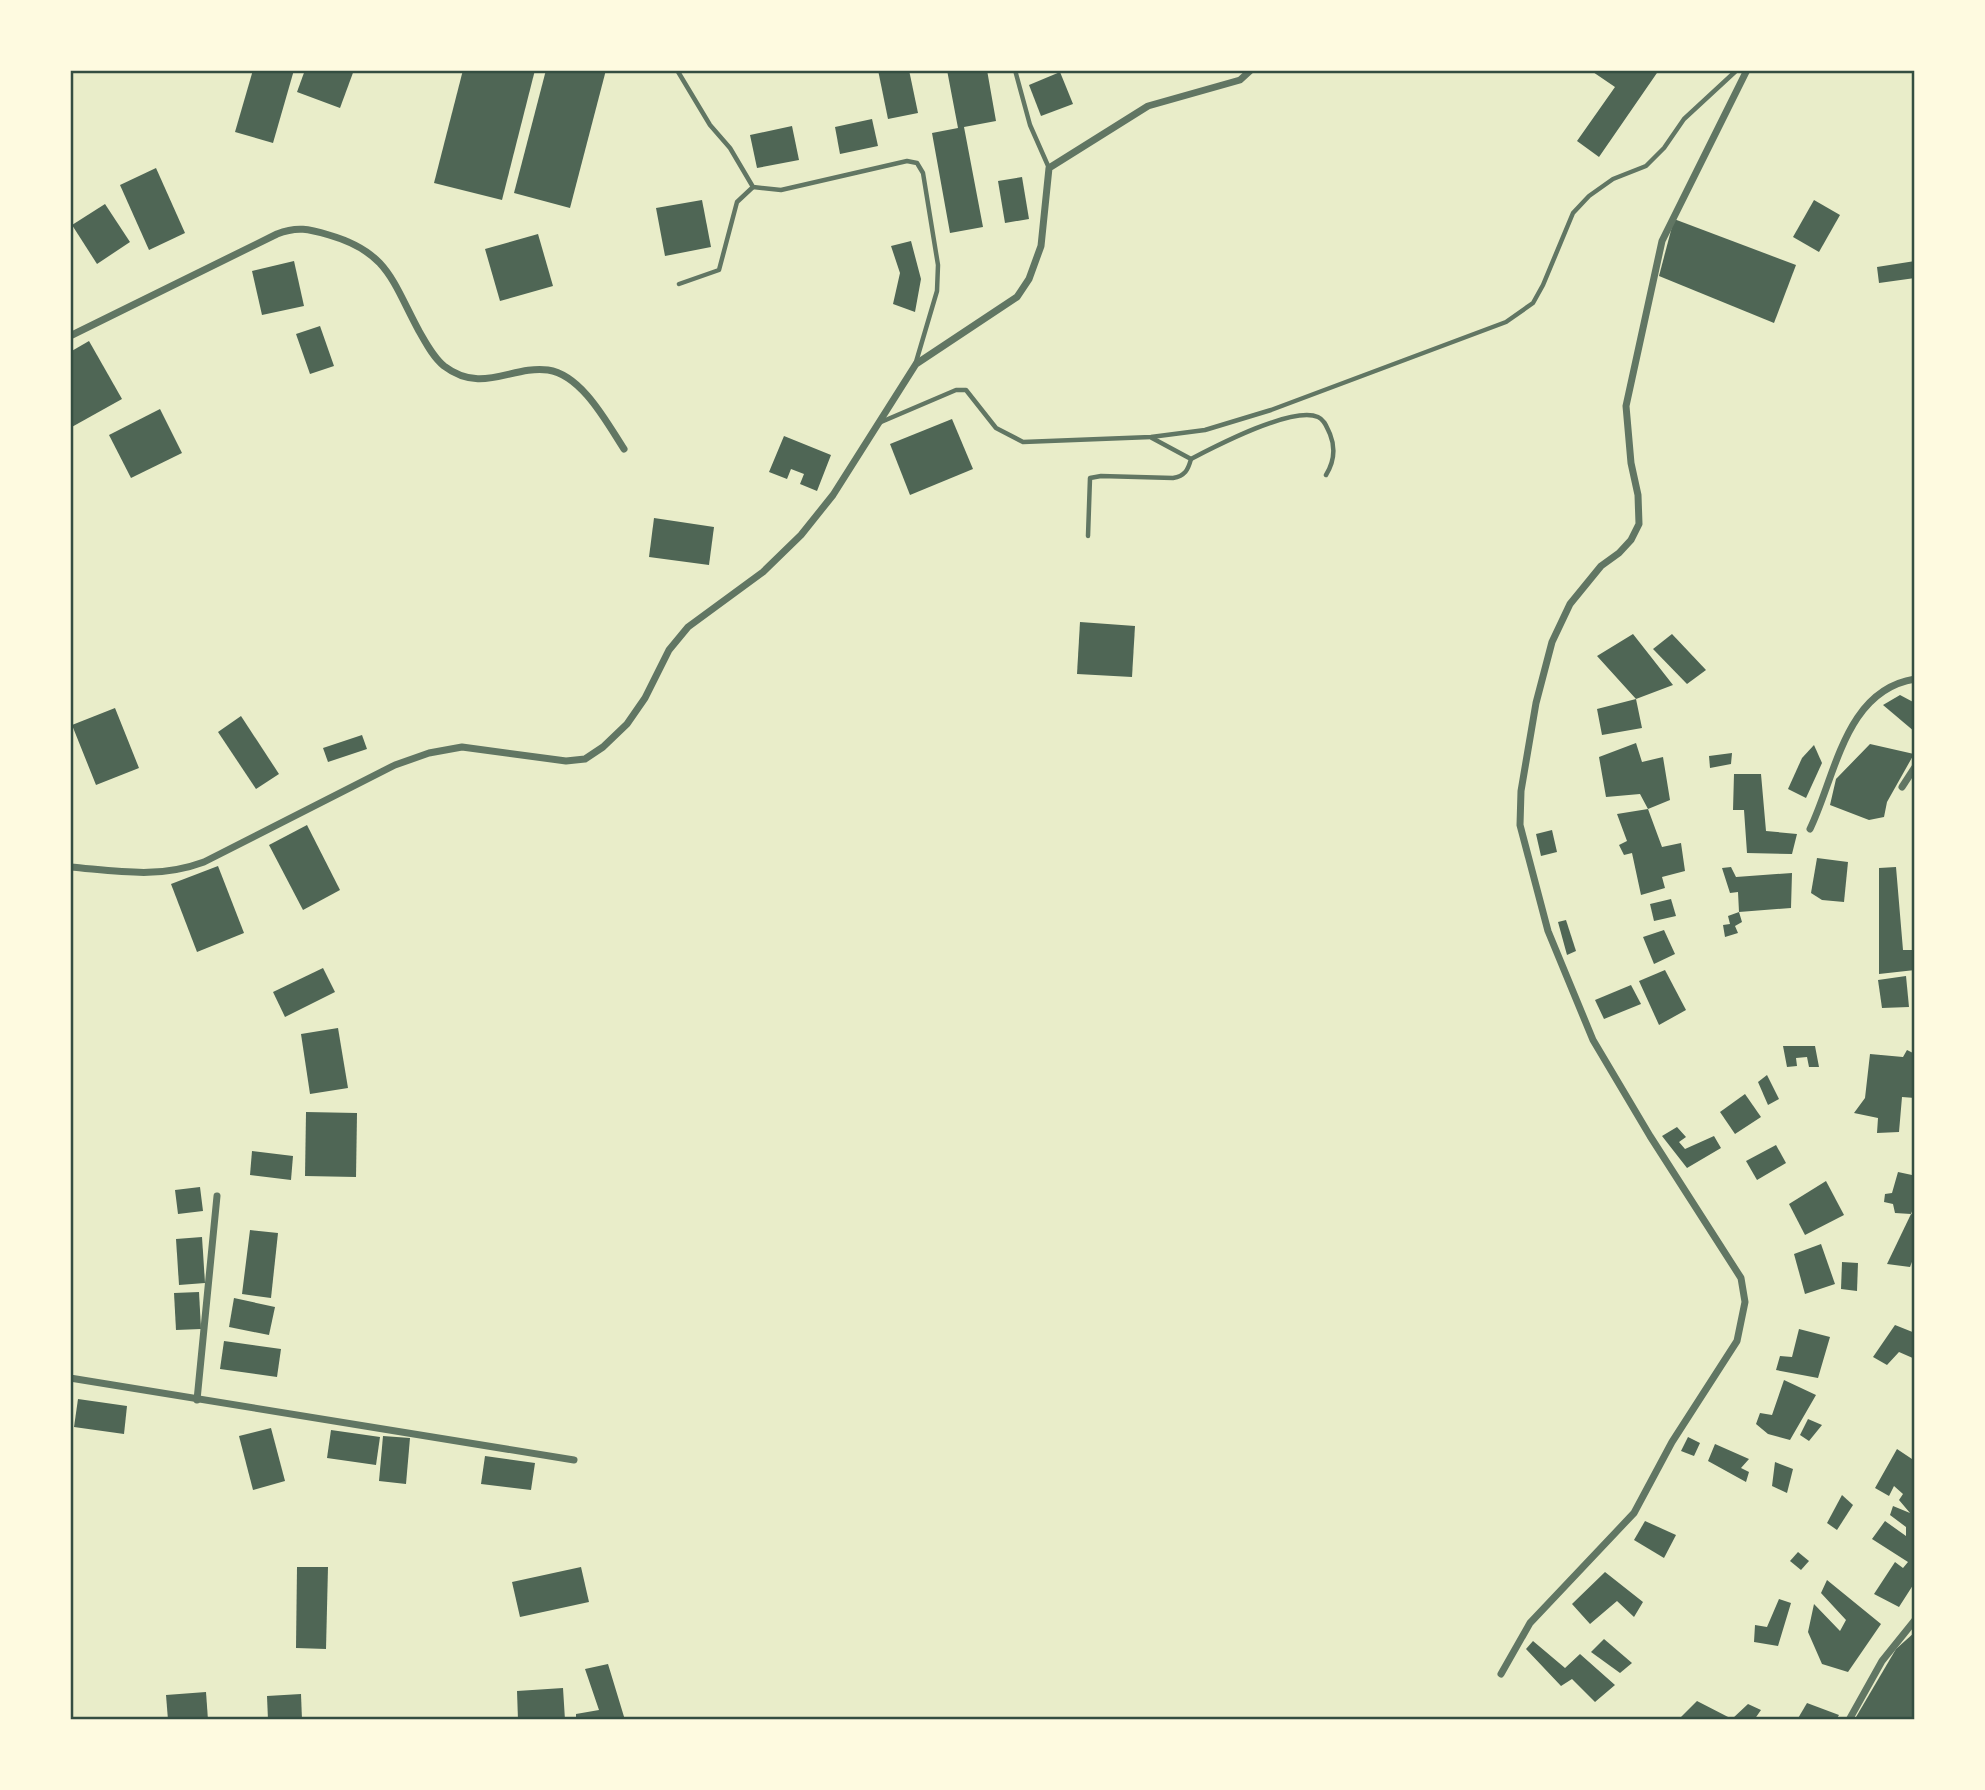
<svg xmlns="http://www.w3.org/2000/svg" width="1985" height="1790" font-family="'Golos Text',sans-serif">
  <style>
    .building { fill: #4f6655 }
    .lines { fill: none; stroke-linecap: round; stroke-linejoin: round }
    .service { stroke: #617663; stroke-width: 4.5 }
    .minor { stroke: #617663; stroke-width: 7 }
    .neatline { fill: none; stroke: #344e41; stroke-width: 2.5 }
  </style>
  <rect width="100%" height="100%" fill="#e9edc9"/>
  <g class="building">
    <polygon points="253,70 294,70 273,143 235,132"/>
    <polygon points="305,70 354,70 340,108 297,92"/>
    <polygon points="463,70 535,70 502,200 434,183"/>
    <polygon points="546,70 606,70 570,208 514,193"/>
    <polygon points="878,70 909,70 918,113 888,119"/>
    <polygon points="947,70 987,70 996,121 964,127 983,227 950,233 932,133 958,128"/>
    <polygon points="1590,70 1659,70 1599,157 1577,141 1615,87"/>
    <polygon points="1060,72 1073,104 1041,116 1029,85"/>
    <polygon points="872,119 878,146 840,154 835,127"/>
    <polygon points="792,126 799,160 757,168 750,135"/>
    <polygon points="156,168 185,233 149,250 120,185"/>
    <polygon points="1022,177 1029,219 1005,223 998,181"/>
    <polygon points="702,200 711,247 665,256 656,208"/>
    <polygon points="1814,200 1840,215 1819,252 1793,237"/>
    <polygon points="105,204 130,242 97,264 72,225"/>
    <polygon points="1674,219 1796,265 1774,323 1659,276"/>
    <polygon points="538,234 553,286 500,301 485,249"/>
    <polygon points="911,241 921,279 915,312 893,304 900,273 891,246"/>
    <polygon points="294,261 304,306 262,315 252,271"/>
    <polygon points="1915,261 1915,278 1879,283 1877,267"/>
    <polygon points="320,326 334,366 310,374 296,334"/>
    <polygon points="89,341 122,399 70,428 70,352"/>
    <polygon points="160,409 182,453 131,478 109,435"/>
    <polygon points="952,419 973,469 910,495 890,444"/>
    <polygon points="784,436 831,455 817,491 800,484 804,474 791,469 787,479 769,472"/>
    <polygon points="654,518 714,527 709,565 649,557"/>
    <polygon points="1080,622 1135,626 1132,677 1077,674"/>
    <polygon points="1633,634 1673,685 1636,699 1642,728 1602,735 1597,709 1636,699 1597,656"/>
    <polygon points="1672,634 1706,670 1687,684 1653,649"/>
    <polygon points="1900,695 1915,703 1915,732 1883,705"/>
    <polygon points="115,708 139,768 96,785 72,725"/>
    <polygon points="241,716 279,774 256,789 218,732"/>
    <polygon points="362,735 367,749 328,762 323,748"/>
    <polygon points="1636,743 1642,762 1663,757 1670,800 1648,809 1640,794 1606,797 1599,757"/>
    <polygon points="1870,744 1914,754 1887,802 1884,817 1869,820 1830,805 1836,779"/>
    <polygon points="1814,745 1822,763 1806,798 1788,789 1802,758"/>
    <polygon points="1732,753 1731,764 1710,768 1709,756"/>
    <polygon points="1734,774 1761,774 1766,831 1797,834 1792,854 1747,853 1744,810 1733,810"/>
    <polygon points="1648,809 1662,847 1681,843 1685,871 1662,877 1665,888 1641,895 1632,853 1624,855 1619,845 1627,841 1617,814"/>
    <polygon points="307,825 340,890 303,910 269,845"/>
    <polygon points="1552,830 1557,852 1541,856 1536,834"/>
    <polygon points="1817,858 1848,862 1844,902 1822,900 1811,893"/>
    <polygon points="218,866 244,933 197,952 171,884"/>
    <polygon points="1731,867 1736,877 1792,873 1791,908 1739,912 1738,892 1730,893 1722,868"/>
    <polygon points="1896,867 1903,950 1915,950 1915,970 1879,974 1879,868"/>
    <polygon points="1671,899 1676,916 1654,921 1650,904"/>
    <polygon points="1739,912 1742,922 1735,926 1738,933 1725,937 1723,925 1730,924 1728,916"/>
    <polygon points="1566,920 1576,951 1567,955 1558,922"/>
    <polygon points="1664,930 1675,954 1654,964 1643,937"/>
    <polygon points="323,968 335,992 285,1017 273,992"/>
    <polygon points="1665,970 1686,1010 1659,1025 1639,981"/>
    <polygon points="1906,976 1909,1007 1882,1008 1878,980"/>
    <polygon points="1631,985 1641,1004 1604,1019 1595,1000"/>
    <polygon points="338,1028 348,1088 310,1094 301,1034"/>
    <polygon points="1783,1046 1815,1046 1819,1067 1809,1067 1807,1057 1796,1058 1797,1066 1787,1067"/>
    <polygon points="1907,1050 1915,1054 1915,1098 1902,1097 1899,1132 1877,1133 1878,1118 1854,1113 1865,1098 1870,1054 1903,1057"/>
    <polygon points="1767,1075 1779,1099 1768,1105 1758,1082"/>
    <polygon points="1745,1094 1761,1117 1735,1134 1720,1112"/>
    <polygon points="306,1112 357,1113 356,1177 305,1176"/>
    <polygon points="1677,1127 1686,1137 1679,1142 1685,1149 1714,1136 1721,1148 1687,1168 1662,1136"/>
    <polygon points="1776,1145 1786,1163 1757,1180 1746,1161"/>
    <polygon points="252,1151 293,1156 291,1180 250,1175"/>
    <polygon points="1915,1168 1915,1203 1911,1214 1895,1213 1893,1204 1884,1202 1885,1194 1892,1193 1898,1172 1912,1175"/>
    <polygon points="1826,1181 1844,1215 1805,1235 1789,1204"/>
    <polygon points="200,1187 203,1211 178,1214 175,1190"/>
    <polygon points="1911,1214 1915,1215 1915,1254 1910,1267 1887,1264"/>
    <polygon points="250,1230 278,1233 271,1298 242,1294"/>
    <polygon points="202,1237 205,1283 179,1285 176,1239"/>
    <polygon points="1821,1244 1835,1284 1805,1294 1794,1254"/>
    <polygon points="1842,1262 1858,1263 1857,1291 1841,1289"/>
    <polygon points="199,1292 201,1329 176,1330 174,1293"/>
    <polygon points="234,1298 275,1307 269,1335 229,1327"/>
    <polygon points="1895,1325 1915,1333 1915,1359 1899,1352 1887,1365 1873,1357"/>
    <polygon points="1799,1329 1830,1337 1818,1378 1776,1370 1780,1356 1792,1357"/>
    <polygon points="224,1341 281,1349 277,1377 220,1369"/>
    <polygon points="1784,1380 1816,1395 1790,1440 1768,1434 1756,1424 1760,1413 1772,1415"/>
    <polygon points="78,1399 127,1406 124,1434 74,1427"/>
    <polygon points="1808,1419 1822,1425 1809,1441 1800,1435"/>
    <polygon points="271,1428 285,1481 253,1490 239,1436"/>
    <polygon points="331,1430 380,1437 376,1465 327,1458"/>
    <polygon points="383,1436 410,1438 406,1484 379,1481"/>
    <polygon points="1688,1437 1700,1443 1694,1456 1681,1451"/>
    <polygon points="1715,1444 1749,1459 1741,1468 1749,1472 1746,1482 1708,1461"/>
    <polygon points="1897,1449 1915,1461 1915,1582 1899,1607 1874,1594 1895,1562 1903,1568 1908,1562 1872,1539 1885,1521 1906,1536 1906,1527 1890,1515 1893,1506 1910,1513 1899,1500 1903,1494 1894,1486 1889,1496 1875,1488"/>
    <polygon points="485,1456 535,1463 531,1490 481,1484"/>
    <polygon points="1775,1462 1793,1469 1787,1493 1772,1486"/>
    <polygon points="1842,1495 1853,1505 1837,1530 1827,1523"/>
    <polygon points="1645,1521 1676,1535 1664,1558 1634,1540"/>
    <polygon points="1798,1552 1809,1561 1801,1570 1790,1561"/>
    <polygon points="297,1567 328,1567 326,1649 296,1648"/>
    <polygon points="581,1567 589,1602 520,1617 512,1582"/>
    <polygon points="1605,1572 1643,1602 1634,1617 1617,1601 1590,1624 1572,1604"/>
    <polygon points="1827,1580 1881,1624 1848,1672 1822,1664 1808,1632 1814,1604 1840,1631 1846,1620 1821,1593"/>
    <polygon points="1779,1599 1791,1603 1778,1646 1754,1642 1755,1625 1767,1627"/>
    <polygon points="1915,1632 1915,1720 1861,1720 1856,1717 1896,1649"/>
    <polygon points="1604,1639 1632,1663 1620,1673 1591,1652"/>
    <polygon points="1533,1641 1565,1668 1580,1654 1615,1685 1595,1702 1572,1679 1561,1686 1526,1649"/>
    <polygon points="608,1664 625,1720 576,1720 576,1714 599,1710 585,1669"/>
    <polygon points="563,1688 565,1720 518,1720 517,1691"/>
    <polygon points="206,1692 208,1720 168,1720 166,1695"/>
    <polygon points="301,1694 302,1720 268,1720 267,1696"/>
    <polygon points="1697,1701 1732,1719 1748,1704 1761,1710 1754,1720 1678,1720"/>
    <polygon points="1807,1703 1839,1715 1836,1720 1797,1720"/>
  </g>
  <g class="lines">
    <g class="service">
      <polyline points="677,70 710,125 730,148 753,187 781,190 907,161 917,163 923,173 938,265 937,291 916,362"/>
      <polyline points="1015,70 1030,125 1049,168"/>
      <polyline points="679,284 719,270 737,202 753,187"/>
      <polyline points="881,422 956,390 966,390 996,428 1023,442 1151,437 1205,430 1271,410 1506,322 1533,303 1543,285 1573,213 1589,196 1613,179 1646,166 1664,148 1684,119 1737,70"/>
      <path d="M1191 459C1216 446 1292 406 1318 417 1325 420 1327 428 1330 434 1336 449 1334 462 1326 475"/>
      <path d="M1088 536 1090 478 1101 476 1173 478C1185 476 1188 470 1191 459L1152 438"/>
    </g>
    <g class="minor">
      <path d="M70 336 277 234C297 226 309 229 329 235 388 252 392 281 419 331 426 343 433 357 444 366 482 395 512 365 548 370 582 375 607 423 624 449"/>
      <polyline points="1902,787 1915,767"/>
      <path d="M1810 829C1836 775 1845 690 1915 679"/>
      <path d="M70 867C118 871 158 879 204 862L395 765 429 753 462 747 566 761 585 759 603 747 627 724 645 698 669 650 688 627 763 572 801 535 833 495 916 364 1017 297 1029 279 1041 246 1049 168 1148 106 1240 80 1251 70"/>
      <polyline points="70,1378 574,1460"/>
      <polyline points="197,1400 217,1196"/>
      <polyline points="1501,1674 1530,1623 1634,1513 1672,1442 1737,1341 1745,1302 1741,1278 1650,1136 1593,1040 1548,931 1520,825 1521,791 1536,703 1552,642 1570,604 1601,566 1619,553 1631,540 1639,524 1638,495 1631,463 1626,406 1662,241 1747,70"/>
      <polyline points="1849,1720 1882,1661 1915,1620"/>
    </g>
  </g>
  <rect width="1985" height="1790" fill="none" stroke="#fefae0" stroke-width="144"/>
  <rect x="72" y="72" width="1841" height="1646" class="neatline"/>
</svg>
